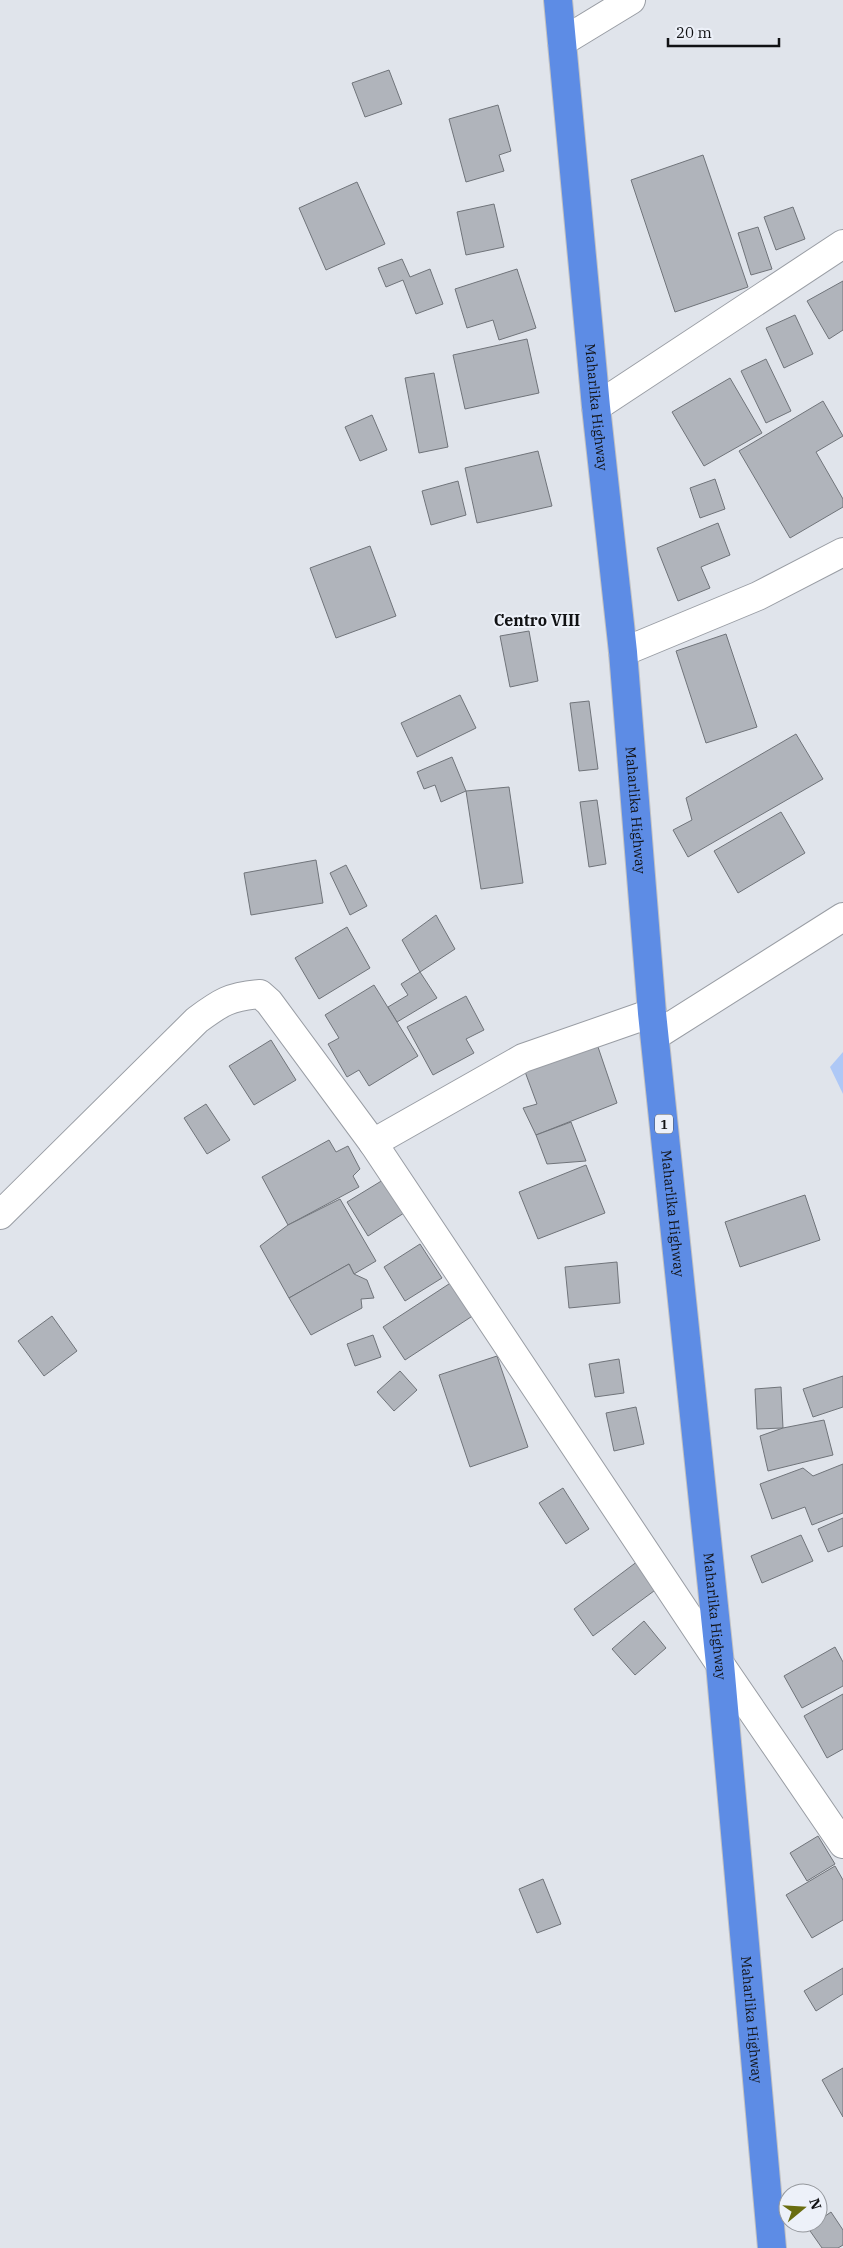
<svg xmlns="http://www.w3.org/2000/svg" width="843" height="2248" font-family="'IBM Plex Serif',serif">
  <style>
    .green { fill: #aec8f6 }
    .building { fill: #b0b4bb; stroke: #70747a }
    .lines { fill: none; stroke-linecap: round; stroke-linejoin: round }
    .street-casing { stroke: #999da4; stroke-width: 30 }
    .highway-casing { stroke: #c1c1c2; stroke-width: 30 }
    .street { stroke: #fff; stroke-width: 28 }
    .highway { stroke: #5d8ce5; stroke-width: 28 }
    .labels { text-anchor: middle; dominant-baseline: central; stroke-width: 4; stroke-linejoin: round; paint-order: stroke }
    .shield { fill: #edf1f9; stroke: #535559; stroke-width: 1 }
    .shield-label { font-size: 12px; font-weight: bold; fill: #111214 }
    .street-label { font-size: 14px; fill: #111214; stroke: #edf1f9 }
    .quarter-label { font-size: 16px; font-weight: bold; fill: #111214; stroke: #edf1f9 }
  </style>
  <rect width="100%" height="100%" fill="#e0e4eb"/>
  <polygon class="green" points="843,1052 843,1094 830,1067"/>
  <g class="building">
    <polygon points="389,70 402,104 365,117 352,83"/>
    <polygon points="498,105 511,151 499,155 504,171 466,182 449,119"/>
    <polygon points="703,155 748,287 675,312 631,180"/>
    <polygon points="357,182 385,244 326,270 299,208"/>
    <polygon points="494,204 504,247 466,255 457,212"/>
    <polygon points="793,207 805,239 776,250 764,217"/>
    <polygon points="758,227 772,269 751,275 738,233"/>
    <polygon points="402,259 410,277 430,269 443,304 416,314 403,280 386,287 378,268"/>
    <polygon points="517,269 536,328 499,340 493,320 467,328 455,289"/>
    <polygon points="843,281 843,330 829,339 807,301"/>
    <polygon points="795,315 813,354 784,368 766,328"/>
    <polygon points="527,339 539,393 465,409 453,355"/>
    <polygon points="766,359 791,411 766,423 741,371"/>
    <polygon points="434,373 448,447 419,453 405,378"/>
    <polygon points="730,378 762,433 704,466 672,412"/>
    <polygon points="823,401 843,436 816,452 843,499 843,507 790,538 739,451"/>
    <polygon points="372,415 387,450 360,461 345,427"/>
    <polygon points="538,451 552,506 477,523 465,468"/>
    <polygon points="715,479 725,509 700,518 690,488"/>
    <polygon points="458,481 466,515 431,525 422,491"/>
    <polygon points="718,523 730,555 701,567 710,588 678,601 657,548"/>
    <polygon points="370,546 396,616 336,638 310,568"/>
    <polygon points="529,631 538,681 510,687 500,636"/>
    <polygon points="726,634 757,727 706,743 676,651"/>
    <polygon points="460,695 476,728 417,757 401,723"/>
    <polygon points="589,701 598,769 579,771 570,703"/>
    <polygon points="796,734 823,779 688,857 673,830 692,820 686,798"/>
    <polygon points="452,757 466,791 441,802 435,785 424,789 417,772"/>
    <polygon points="509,787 523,883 481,889 466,791"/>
    <polygon points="597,800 606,864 589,867 580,802"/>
    <polygon points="781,812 805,853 738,893 714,851"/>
    <polygon points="316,860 323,903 251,915 244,873"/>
    <polygon points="346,865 367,906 350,915 330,873"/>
    <polygon points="436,915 455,949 420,972 402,940"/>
    <polygon points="347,927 370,968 319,999 295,958"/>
    <polygon points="420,972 437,998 397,1022 388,1007 408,995 401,984"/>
    <polygon points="374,985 418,1056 369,1086 359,1070 347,1077 328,1044 339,1038 325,1015"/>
    <polygon points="466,996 484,1030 466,1039 474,1053 433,1075 407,1027"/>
    <polygon points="271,1040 296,1080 254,1105 229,1066"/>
    <polygon points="597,1044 617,1103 536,1135 523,1108 537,1104 524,1069"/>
    <polygon points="206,1104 230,1140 207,1154 184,1118"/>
    <polygon points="571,1122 586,1161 547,1164 536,1135"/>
    <polygon points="329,1140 336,1152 348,1146 360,1169 353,1176 359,1187 288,1225 262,1177"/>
    <polygon points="586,1165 605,1213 538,1239 519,1192"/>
    <polygon points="383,1180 404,1213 368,1236 347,1202"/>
    <polygon points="805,1195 820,1240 740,1267 725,1222"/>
    <polygon points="340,1199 376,1261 354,1274 349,1264 289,1298 260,1246 288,1225"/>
    <polygon points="420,1244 442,1278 405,1301 384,1267"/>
    <polygon points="617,1262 620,1303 569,1308 565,1267"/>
    <polygon points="349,1264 354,1274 367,1280 374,1298 361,1299 362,1308 311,1335 289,1298"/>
    <polygon points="452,1282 474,1315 405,1360 383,1327"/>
    <polygon points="52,1316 77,1351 44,1376 18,1341"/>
    <polygon points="373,1335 381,1357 355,1366 347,1344"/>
    <polygon points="497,1356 528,1447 470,1467 439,1375"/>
    <polygon points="619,1359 624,1393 595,1397 589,1364"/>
    <polygon points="400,1371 417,1390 394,1411 377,1392"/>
    <polygon points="843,1376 843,1407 813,1417 803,1389"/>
    <polygon points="781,1387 783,1428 757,1429 755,1389"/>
    <polygon points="636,1407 644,1444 614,1451 606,1413"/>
    <polygon points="824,1420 833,1455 768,1471 760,1436 783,1428"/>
    <polygon points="843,1464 843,1513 812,1525 805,1507 772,1519 760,1484 803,1468 813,1476"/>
    <polygon points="563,1488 589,1529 566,1544 539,1503"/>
    <polygon points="843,1518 843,1546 828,1552 818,1529"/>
    <polygon points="801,1535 813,1561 762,1583 751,1556"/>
    <polygon points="638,1561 658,1588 593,1636 574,1609"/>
    <polygon points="644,1621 666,1648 635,1675 612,1649"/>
    <polygon points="835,1647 843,1662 843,1686 802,1708 784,1676"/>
    <polygon points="843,1694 843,1749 827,1758 804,1716"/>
    <polygon points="818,1836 835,1864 807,1881 790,1853"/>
    <polygon points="835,1866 843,1880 843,1920 812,1938 786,1895"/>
    <polygon points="543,1879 561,1924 537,1933 519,1889"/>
    <polygon points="843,1968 843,1994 816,2011 804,1991"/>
    <polygon points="843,2068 843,2117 822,2080"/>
    <polygon points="831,2212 843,2230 843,2245 838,2248 822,2248 808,2228"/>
  </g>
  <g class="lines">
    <defs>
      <g id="street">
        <polyline points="562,42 631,0"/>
        <polyline points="596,407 843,244"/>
        <polyline points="623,652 758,596 843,552"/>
        <polyline points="655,1036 843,917"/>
        <polyline points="373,1143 523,1058 652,1013"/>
        <path d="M0 1215 197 1020C220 1003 230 996 260 994L269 1002 373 1143 720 1664 843 1844"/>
      </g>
      <g id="highway">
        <path id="s1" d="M558 0 596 407 623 652 652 1013 720 1664 772 2248"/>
      </g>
    </defs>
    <use href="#street" class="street-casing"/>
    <use href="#highway" class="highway-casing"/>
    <use href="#street" class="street"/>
    <use href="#highway" class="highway"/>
  </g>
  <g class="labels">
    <rect class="shield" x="655" y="1114.5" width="18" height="19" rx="4"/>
    <g class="shield-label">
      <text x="664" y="1124">1</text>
    </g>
    <g class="street-label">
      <text stroke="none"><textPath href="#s1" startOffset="409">Maharlika Highway</textPath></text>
      <text stroke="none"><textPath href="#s1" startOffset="814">Maharlika Highway</textPath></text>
      <text stroke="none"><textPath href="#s1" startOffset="1219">Maharlika Highway</textPath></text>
      <text stroke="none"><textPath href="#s1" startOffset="1624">Maharlika Highway</textPath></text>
      <text stroke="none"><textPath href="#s1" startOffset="2029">Maharlika Highway</textPath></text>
    </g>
    <g class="quarter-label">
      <text x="537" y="620">Centro VIII</text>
    </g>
  </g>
  <g transform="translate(803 2208) rotate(72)"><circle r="24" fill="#edf1f9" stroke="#95989d"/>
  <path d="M0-4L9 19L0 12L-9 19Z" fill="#696d10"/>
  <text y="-8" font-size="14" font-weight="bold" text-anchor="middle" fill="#111214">N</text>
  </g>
  <path d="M668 38v8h111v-8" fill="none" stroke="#111214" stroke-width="2.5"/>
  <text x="676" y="38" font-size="15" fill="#111214" stroke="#edf1f9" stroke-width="4" paint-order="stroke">20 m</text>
</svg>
